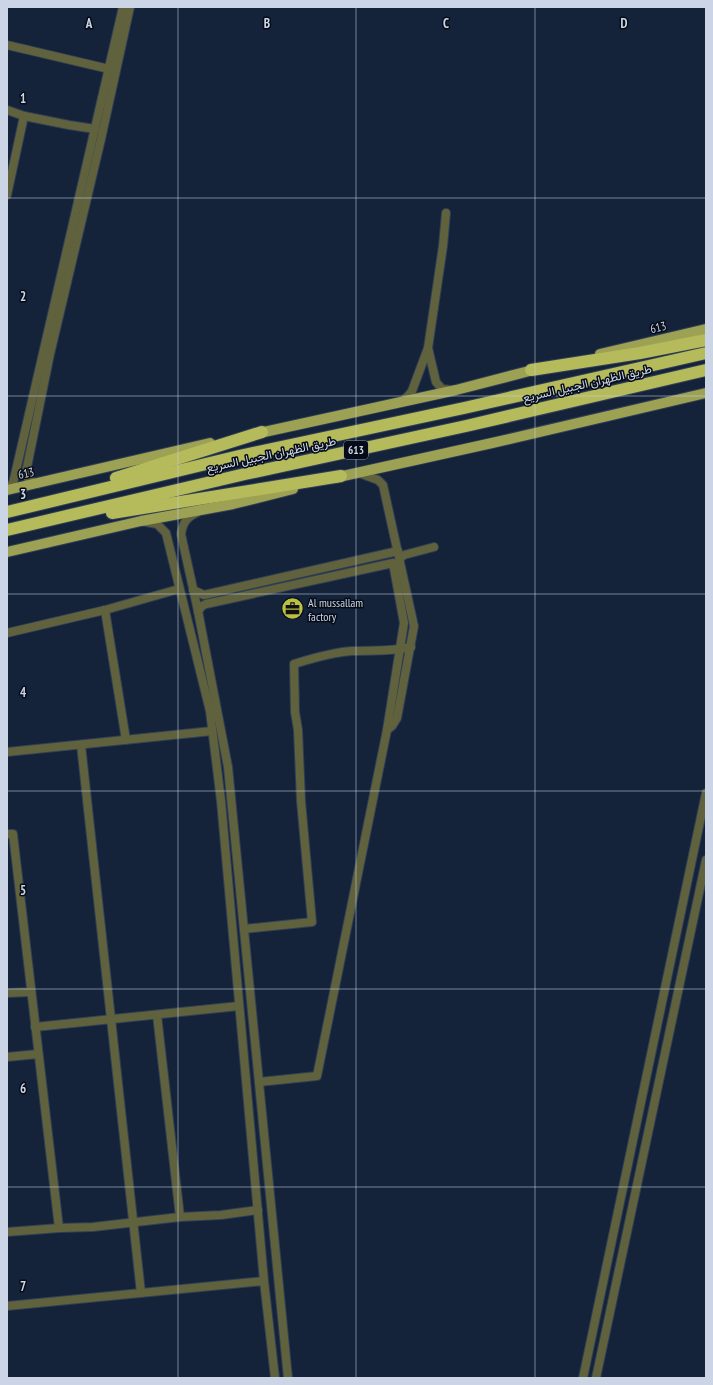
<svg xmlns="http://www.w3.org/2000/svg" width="713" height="1385" font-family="'PT Sans Narrow',Vazirmatn,sans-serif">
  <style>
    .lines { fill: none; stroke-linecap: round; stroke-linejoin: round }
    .minor-casing { stroke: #313f55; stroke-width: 10 }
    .major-casing { stroke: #313f55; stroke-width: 12 }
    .highway-casing { stroke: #313f55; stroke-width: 14 }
    .minor { stroke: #60623e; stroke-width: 8 }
    .major { stroke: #9da153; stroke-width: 10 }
    .highway { stroke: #b5ba5a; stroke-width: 12 }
    .grid { fill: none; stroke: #cbd5e5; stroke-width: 1; stroke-opacity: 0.55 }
    .labels { text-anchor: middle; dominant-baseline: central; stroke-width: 3; stroke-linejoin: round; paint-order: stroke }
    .shield { fill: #060c17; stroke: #9099a7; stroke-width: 1 }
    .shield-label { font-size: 11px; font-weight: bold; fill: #cbd5e5 }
    .street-label { font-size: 12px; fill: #cbd5e5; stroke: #060c17 }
    .poi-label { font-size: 12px; fill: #cbd5e5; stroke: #060c17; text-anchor: start }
    .grid-label { font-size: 13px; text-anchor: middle; font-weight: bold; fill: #cbd5e5; stroke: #060c17; stroke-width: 3; stroke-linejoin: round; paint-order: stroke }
  </style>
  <rect width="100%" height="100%" fill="#14233a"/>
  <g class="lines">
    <defs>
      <g id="minor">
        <polyline points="7,45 109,69"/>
        <polyline points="7,110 24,116 69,125 95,129"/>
        <polyline points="7,195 24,116"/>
        <polyline points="428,348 443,246 446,213"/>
        <polyline points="401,402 408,396 412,391 428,348 436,382 442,389 451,390"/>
        <polyline points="359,473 378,480 383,485 414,626 397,718 392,726 387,730"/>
        <path d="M37 484C31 482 26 479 26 472L50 354 101 139 130 7"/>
        <polyline points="7,488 13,483 14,479 123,7"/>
        <path d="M198 512C187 517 183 522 181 534L198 611 228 767 288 1378"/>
        <polyline points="146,522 157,524 166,533 210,711 221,801 264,1281 275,1378"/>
        <polyline points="400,558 404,555 434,547"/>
        <polyline points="193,590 204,595 398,551"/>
        <polyline points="105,610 126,740"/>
        <polyline points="198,611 202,606 206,604 393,563 404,623 387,730 317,1076 259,1082"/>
        <polyline points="7,633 105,610 179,589"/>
        <polyline points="81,745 141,1293"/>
        <polyline points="7,752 212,731"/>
        <polyline points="7,834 13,834 59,1228 7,1232"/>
        <path d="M244 929 312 922 301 801 298 730 295 712 294 664C310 659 335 652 352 651 372 650 391 652 411 647"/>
        <polyline points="7,993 31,992"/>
        <polyline points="157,1015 180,1217"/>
        <polyline points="35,1027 239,1006"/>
        <polyline points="7,1057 38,1054"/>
        <polyline points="59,1228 93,1227 180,1217 221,1215 258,1210"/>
        <polyline points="7,1306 264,1281"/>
        <polyline points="583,1378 706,793"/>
        <polyline points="596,1378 706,860"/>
      </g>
      <g id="major">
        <polyline points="600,354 706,329"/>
        <polyline points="255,434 456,390 537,369"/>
        <polyline points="334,478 492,443 706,393"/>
        <polyline points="7,490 210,443"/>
        <polyline points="7,552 141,521 233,504 293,489"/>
      </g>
      <g id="highway">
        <polyline points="531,370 640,353 706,340"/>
        <polyline points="116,478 262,432"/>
        <polyline points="7,512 239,456 464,408 706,353"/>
        <polyline points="112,513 341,476"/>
        <polyline points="7,530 245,474 466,426 706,370"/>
      </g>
    </defs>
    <use href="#minor" class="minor-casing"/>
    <use href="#major" class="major-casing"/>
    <use href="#highway" class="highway-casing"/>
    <use href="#minor" class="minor"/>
    <use href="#major" class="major"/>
    <use href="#highway" class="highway"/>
  </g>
  <path class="grid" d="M178 7V1378M356 7V1378M535 7V1378M7 198H706M7 396H706M7 594H706M7 791H706M7 989H706M7 1187H706"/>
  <defs>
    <symbol id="office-disc" viewBox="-11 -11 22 22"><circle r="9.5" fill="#bbc045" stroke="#060c17"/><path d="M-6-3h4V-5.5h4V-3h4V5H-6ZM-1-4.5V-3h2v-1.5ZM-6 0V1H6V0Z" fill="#111"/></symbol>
  </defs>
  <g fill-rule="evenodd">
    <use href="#office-disc" x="280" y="596" width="25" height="25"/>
  </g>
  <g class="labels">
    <rect class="shield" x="344" y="441" width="24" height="18" rx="3"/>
    <g class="shield-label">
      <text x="356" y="450">613</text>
    </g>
    <g class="street-label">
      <text transform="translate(658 327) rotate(-13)">613</text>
      <text transform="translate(587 383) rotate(-13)">طريق الظهران الجبيل السريع</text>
      <text transform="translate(271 454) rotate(-12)">طريق الظهران الجبيل السريع</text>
      <text transform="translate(26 473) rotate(-12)">613</text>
    </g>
    <g class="poi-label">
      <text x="308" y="602">Al mussallam<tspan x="308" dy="14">factory</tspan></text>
    </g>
  </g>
  <g class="grid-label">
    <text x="89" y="28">A</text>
    <text x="267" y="28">B</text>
    <text x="446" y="28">C</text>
    <text x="624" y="28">D</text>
    <text x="23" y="103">1</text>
    <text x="23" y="301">2</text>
    <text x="23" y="499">3</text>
    <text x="23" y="697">4</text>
    <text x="23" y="895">5</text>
    <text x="23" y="1093">6</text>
    <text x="23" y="1291">7</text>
  </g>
  <rect width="713" height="1385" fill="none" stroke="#cbd5e5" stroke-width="16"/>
</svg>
